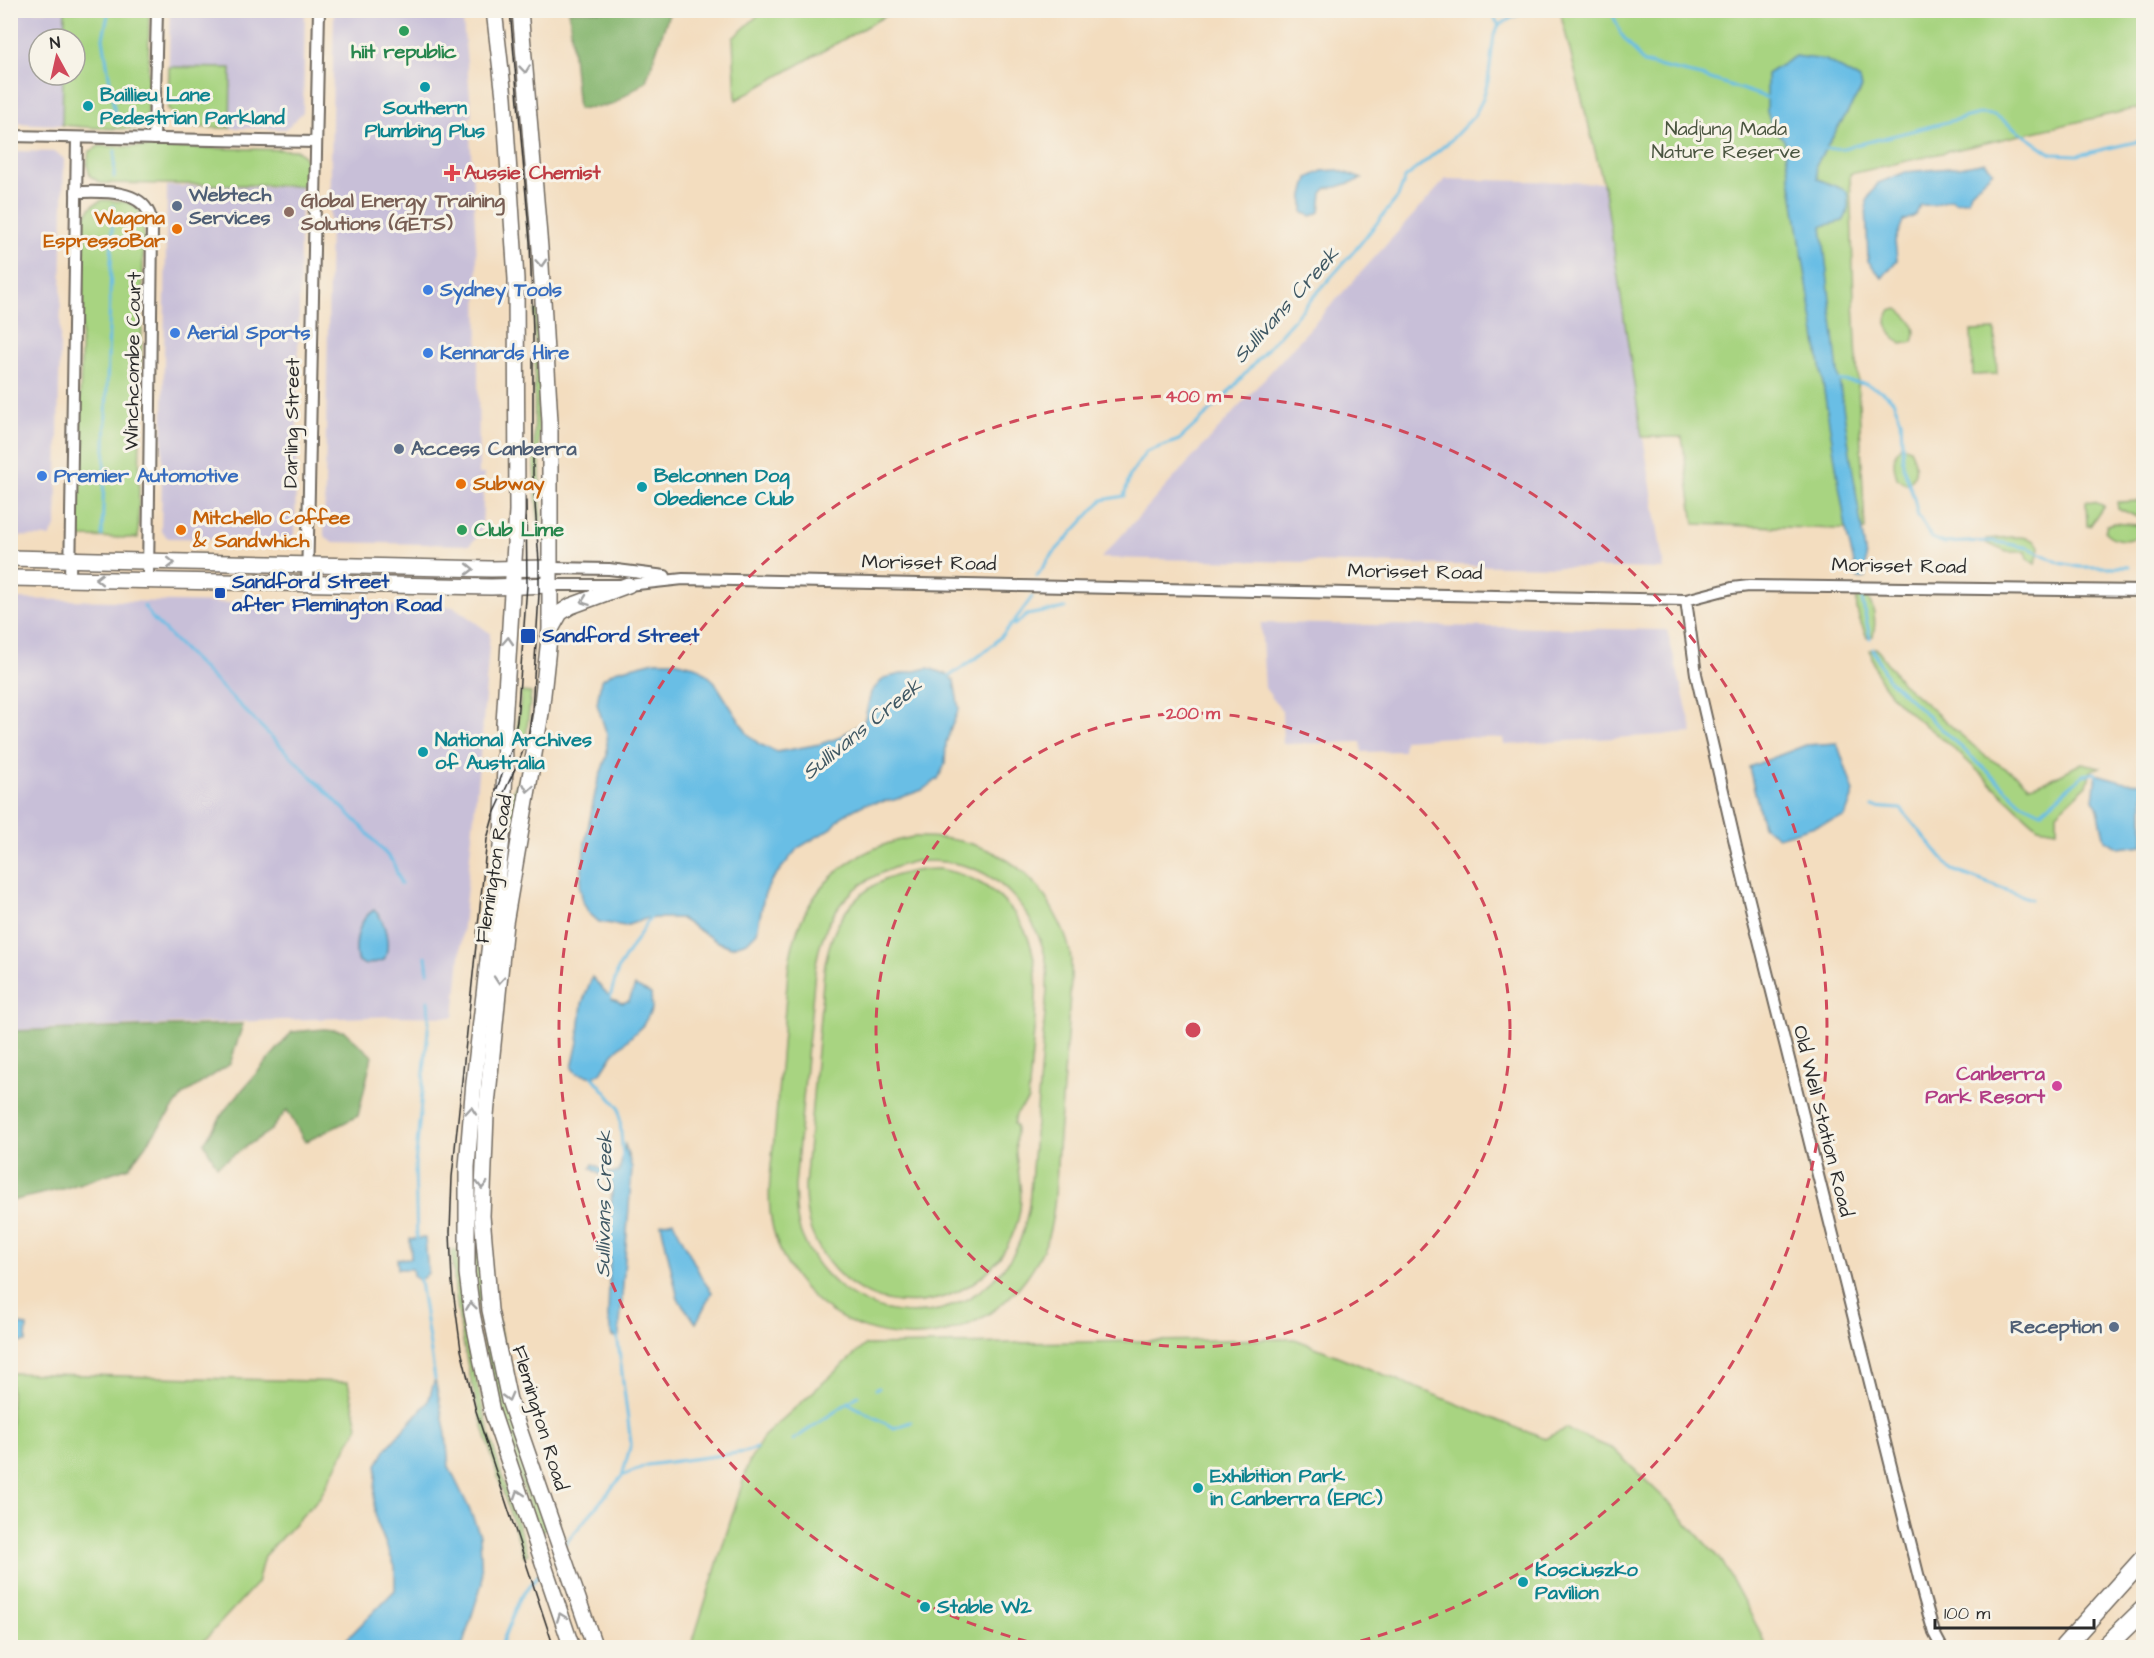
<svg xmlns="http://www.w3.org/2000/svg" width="2154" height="1658" font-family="'Architects Daughter',sans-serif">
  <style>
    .industrial { fill: #c8bfd8 }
    .green { fill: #a8d481; stroke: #6a8056; stroke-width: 1.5; fill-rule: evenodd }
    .forest { fill: #86b66f; stroke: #58704d; stroke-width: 1.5 }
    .water { fill: #69bee5; stroke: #4a7488; stroke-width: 1.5 }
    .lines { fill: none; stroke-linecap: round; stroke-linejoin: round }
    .stream { stroke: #69bee5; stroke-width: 3 }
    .minor-casing { stroke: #71695f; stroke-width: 14 }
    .secondary-casing { stroke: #71695f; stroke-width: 18 }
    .trunk-casing { stroke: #71695f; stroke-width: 21 }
    .minor { stroke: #fff; stroke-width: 10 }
    .secondary { stroke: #fff; stroke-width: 15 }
    .trunk { stroke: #fff; stroke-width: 18 }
    .tram { stroke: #2b2b2b; stroke-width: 1.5 }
    .oneway { stroke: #a0a0a0 }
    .ring { fill: none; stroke: #d1495b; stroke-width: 3; stroke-dasharray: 10 8 }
    .leisure-dot { fill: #2e9e5b; stroke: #f7f3e8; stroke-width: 2 }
    .culture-dot { fill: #0f9aa8; stroke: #f7f3e8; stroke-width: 2 }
    .health-dot { fill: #e0444e; stroke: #f7f3e8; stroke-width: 2 }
    .service-dot { fill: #5c6f8a; stroke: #f7f3e8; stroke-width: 2 }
    .education-dot { fill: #8d6e63; stroke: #f7f3e8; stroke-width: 2 }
    .food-dot { fill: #e8710a; stroke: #f7f3e8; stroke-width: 2 }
    .shop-dot { fill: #3f7fe0; stroke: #f7f3e8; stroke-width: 2 }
    .transit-dot { fill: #1a4fb4; stroke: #f7f3e8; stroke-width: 2 }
    .hotel-dot { fill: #d1479c; stroke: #f7f3e8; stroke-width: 2 }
    .labels { text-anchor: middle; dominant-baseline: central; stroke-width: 6; stroke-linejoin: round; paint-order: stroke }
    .leisure-label { font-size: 20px; font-weight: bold; fill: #27864d; stroke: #f7f3e8 }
    .culture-label { font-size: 20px; font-weight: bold; fill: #0d838f; stroke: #f7f3e8; text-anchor: start }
    .park-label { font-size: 20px; fill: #4a5540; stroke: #f7f3e8 }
    .health-label { font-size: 20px; font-weight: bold; fill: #be3a42; stroke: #f7f3e8; text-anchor: start }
    .service-label { font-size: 20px; font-weight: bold; fill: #4e5e75; stroke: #f7f3e8; text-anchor: start }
    .education-label { font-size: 20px; font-weight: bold; fill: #785e54; stroke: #f7f3e8; text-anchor: start }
    .food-label { font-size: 20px; font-weight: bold; fill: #c56008; stroke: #f7f3e8; text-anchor: start }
    .shop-label { font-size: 20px; font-weight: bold; fill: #366cbe; stroke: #f7f3e8; text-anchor: start }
    .street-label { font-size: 20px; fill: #2b2b2b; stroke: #f7f3e8 }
    .transit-label { font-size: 20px; font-weight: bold; fill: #164399; stroke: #f7f3e8; text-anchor: start }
    .hotel-label { font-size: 20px; font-weight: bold; fill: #b23c85; stroke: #f7f3e8; text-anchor: end }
    .water-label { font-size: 21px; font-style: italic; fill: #3e5763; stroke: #f7f3e8 }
    .centre { fill: #d1495b; stroke: #f7f3e8; stroke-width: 3 }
    .ring-label { font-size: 18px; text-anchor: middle; font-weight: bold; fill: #d1495b; stroke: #f7f3e8; stroke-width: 6; stroke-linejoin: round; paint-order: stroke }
  </style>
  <rect width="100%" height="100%" fill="#f7f3e8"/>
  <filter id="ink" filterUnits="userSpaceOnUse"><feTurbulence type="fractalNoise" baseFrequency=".0167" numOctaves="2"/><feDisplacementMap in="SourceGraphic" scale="12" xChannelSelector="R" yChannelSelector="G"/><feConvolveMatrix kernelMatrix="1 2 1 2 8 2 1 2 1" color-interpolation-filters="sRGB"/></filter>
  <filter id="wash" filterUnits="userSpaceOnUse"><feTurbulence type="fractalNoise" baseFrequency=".008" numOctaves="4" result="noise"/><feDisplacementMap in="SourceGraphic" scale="24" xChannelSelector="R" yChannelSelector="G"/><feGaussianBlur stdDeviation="1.35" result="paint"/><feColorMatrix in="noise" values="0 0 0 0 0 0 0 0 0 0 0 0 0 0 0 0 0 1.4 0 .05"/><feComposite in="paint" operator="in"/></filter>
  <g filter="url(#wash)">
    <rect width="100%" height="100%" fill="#f3ddbf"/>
    <g class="industrial">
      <polygon points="11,11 65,11 64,39 39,39 39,75 63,75 62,125 11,123"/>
      <polygon points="170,11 305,11 303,112 286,129 185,127 168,109"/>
      <polygon points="334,11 462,11 472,117 469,117 477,260 479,474 484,474 482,533 469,545 331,542 324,535"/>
      <polygon points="11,151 56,152 64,159 56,527 49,537 11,536"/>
      <polygon points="1446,179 1603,183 1664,569 1101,558"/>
      <polygon points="167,186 301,187 295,534 288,540 168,538 161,531"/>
      <polygon points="10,599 454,607 490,633 482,735 454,1017 396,1016 11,1030"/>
      <polygon points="1261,623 1667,630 1693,733 1504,745 1503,738 1451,737 1404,740 1403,751 1362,752 1361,742 1283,744 1282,711 1265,688"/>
    </g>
    <g class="green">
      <path d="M65 11H149L148 110C147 117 145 124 139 127 131 132 75 126 62 125L63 75H75V39H64Z"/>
      <polygon points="763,11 763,10 894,11 736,100 733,38"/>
      <polygon points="1560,11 2143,11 2143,107 1850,174 1854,300 1865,530 1694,524 1682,437 1642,437 1605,191"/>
      <polygon points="169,67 231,68 230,128 185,127 168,109"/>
      <path d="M99 146 296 150C312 160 308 169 306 186L101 183 90 176 87 165 89 152Z"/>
      <path d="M103 200C123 201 137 200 144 220L138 538 77 537 84 219C88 209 93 203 103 200Z"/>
      <path d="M1898 309C1910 318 1919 327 1913 342L1901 344C1890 333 1882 326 1890 311Z"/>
      <polygon points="535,310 538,310 541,383 538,405 542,532 539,533 534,467"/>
      <polygon points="1995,330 1997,374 1973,375 1971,331"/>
      <path d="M1901 445 1910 449C1916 461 1920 476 1906 484L1897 478C1893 465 1892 457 1901 445Z"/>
      <polygon points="2086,501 2095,502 2104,506 2090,526 2087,526"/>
      <polygon points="2143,501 2143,520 2118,508 2117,502"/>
      <path d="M2113 523 2137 525 2140 534C2130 543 2114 541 2105 532L2107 525Z"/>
      <path d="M2012 537C2023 537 2035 537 2040 548L2035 564 2028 559 2026 552H2007L1986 543V539Z"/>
      <path d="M1859 592H1864C1874 605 1877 620 1873 636L1867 637C1861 624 1852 605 1859 592Z"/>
      <path d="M1876 648 1901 682 1985 756 2017 775 2030 786 2049 780 2082 763 2100 767 2091 771 2087 785 2057 813V830L2038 827C2009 802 1983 775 1954 749 1930 727 1898 709 1880 680 1875 671 1873 660 1870 650Z"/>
      <polygon points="521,692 531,693 526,737 517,735"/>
      <polygon points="527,766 478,1134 476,1227 546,1529 538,1532 504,1432 483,1341 474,1267 472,1176 510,791 513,791"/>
      <path d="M913 837C974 835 1027 858 1055 914 1061 925 1067 937 1069 948 1072 959 1071 970 1071 981 1067 1037 1063 1093 1058 1148 1056 1179 1056 1214 1046 1243 1041 1256 1034 1267 1026 1278 955 1375 803 1345 773 1229 765 1197 772 1162 775 1129 779 1077 784 1024 788 971 797 898 840 851 913 837ZM916 861C932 861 947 861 962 865 1007 876 1040 922 1047 966 1048 974 1047 982 1047 990L1029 1205C1026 1222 1022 1239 1014 1253 961 1341 841 1329 802 1236 795 1220 796 1202 795 1186L815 970C824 908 855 876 916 861Z"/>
      <path d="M939 869C967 874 988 884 1007 905 1041 940 1038 985 1034 1031 1032 1054 1030 1077 1028 1100L1016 1114 1014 1124 1016 1126C1016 1135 1015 1145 1016 1154 1019 1179 1025 1201 1016 1226 1006 1256 985 1279 957 1292 896 1319 835 1293 811 1231 806 1217 805 1201 805 1186L824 971C833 905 873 870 939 869Z"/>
      <path d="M452 1250H457C464 1356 493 1455 528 1554L524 1556C489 1452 458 1360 452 1250Z"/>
      <polygon points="1295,1339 1545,1439 1566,1428 1572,1432 1613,1449 1661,1495 1685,1521 1723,1563 1759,1630 1766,1647 691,1647 749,1462 764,1436 865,1345"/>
      <polygon points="11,1373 348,1382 358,1426 320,1497 264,1556 257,1583 198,1647 11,1647"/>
    </g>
    <g class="forest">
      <polygon points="569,11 670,11 646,81 612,105 578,109"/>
      <polygon points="243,1024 230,1064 183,1095 129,1167 66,1188 11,1201 11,1031"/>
      <polygon points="324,1029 344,1031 372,1056 358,1116 305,1142 287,1110 271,1130 217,1166 204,1143 225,1110 292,1032"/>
    </g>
    <g class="water">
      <path d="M1795 56 1826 60 1860 80 1862 88 1816 165 1818 179 1847 191C1849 201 1850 212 1843 221L1822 226 1838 373 1866 558V578L1858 579 1847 535 1784 140 1771 125 1767 112V74Z"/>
      <polygon points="1985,162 1993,171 1971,192 1968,200 1955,202 1952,199 1933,205 1921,205 1915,216 1903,221 1895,241 1897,260 1882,278 1868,261 1866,201 1878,183 1906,172 1960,167"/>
      <polygon points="1338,170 1362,179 1337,187 1327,188 1322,193 1320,212 1312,216 1303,213 1303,195 1308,178 1322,171"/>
      <polygon points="655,661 674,661 698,667 714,681 747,733 759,744 777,752 820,744 838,738 864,722 871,692 884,678 928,668 946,674 954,681 959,709 951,728 946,743 945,764 938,779 922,790 894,800 865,804 853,810 841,817 832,828 798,848 771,881 764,896 757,932 747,942 731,947 716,941 680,918 648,918 625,926 599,922 589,913 583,902 580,887 585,843 597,784 607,755 607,735 597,704 601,680 615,671"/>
      <polygon points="1837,743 1854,792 1845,817 1778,837 1763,826 1749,767 1806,745"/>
      <polygon points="2096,774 2125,782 2143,783 2143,845 2119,848 2105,840 2097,805 2093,800"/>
      <path d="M374 910C386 920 391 947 384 960L365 965 357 960C354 943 358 919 374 910Z"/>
      <polygon points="592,977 612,999 622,1003 629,1001 635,986 651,994 652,1009 643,1025 613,1054 601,1073 593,1077 576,1073 572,1068 578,1042 582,1004"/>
      <polygon points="625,1145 632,1168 619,1336 612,1337 608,1318 612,1183 591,1168 593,1164 610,1173 619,1172"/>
      <polygon points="673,1221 703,1280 712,1292 696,1323 678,1299 661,1224"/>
      <polygon points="425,1238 428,1273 423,1278 417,1279 413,1275 412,1269 398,1269 397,1259 411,1258 410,1239"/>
      <polygon points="11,1324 27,1326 26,1342 11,1343"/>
      <polygon points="435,1379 446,1434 449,1467 468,1506 480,1535 482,1583 462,1647 341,1647 343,1643 395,1590 395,1567 376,1520 374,1502 377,1465 386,1449 428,1402"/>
    </g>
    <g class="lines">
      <g class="stream">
        <polyline points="109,10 103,38 116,121"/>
        <polyline points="1611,10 1621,34 1644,63 1705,77 1768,98"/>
        <polyline points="1499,25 1526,10"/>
        <polyline points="1824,149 1844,148 1979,114 1994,115 2001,119 2052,154 2078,155 2144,140"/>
        <polyline points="114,177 115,151"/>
        <polyline points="1837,380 1866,384 1881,391 1893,400 1901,420 1903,466 1914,498 1918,516 1932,538 1944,543 1992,541 2029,548 2060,563 2080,567 2129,567"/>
        <polyline points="2140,532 2144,532"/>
        <polyline points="102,536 113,206"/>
        <polyline points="1037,576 1050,557 1102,500 1124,496 1130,475 1146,452 1179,440 1220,402 1356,249 1398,197 1405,178 1450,141 1474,116 1482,101 1488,81 1494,35 1499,25 1488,10"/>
        <polyline points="1861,594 1870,638"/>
        <polyline points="144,606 153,619 361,826 393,862 401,884"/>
        <polyline points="1014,625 1027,615 1065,608"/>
        <polyline points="1873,649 1887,678 2020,802 2041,812 2083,775 2096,773 2097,777"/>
        <path d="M947 678C958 670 971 662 982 654 1002 638 1017 618 1032 597"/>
        <polyline points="1873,807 1901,809 1952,870 2031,899"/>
        <polyline points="426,956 428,972"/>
        <polyline points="609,1001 618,969 651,916"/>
        <polyline points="592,1074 593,1077 619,1108 623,1159"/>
        <polyline points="417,1241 415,1166 429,1020 428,1001"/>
        <polyline points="419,1275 435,1379"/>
        <polyline points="876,1389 879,1388"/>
        <polyline points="848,1403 894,1428 911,1422"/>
        <polyline points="793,1440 858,1396"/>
        <polyline points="622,1476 647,1465 745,1452 756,1448"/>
        <polyline points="565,1544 622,1476 631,1444 617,1334"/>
        <polyline points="500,1648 520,1598 541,1572"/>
      </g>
    </g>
  </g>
  <g filter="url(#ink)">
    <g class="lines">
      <defs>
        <g id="minor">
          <polyline points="10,136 316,142"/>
          <polyline points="154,139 157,10"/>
          <path d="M76 192C99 192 137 188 149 213 151 217 151 223 152 227L148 580"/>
          <polyline points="551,568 609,569 665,576"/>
          <polyline points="70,579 77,138"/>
          <polyline points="307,584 319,10"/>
          <polyline points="551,585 628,585 683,579 1686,600 1732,588 1749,586 2144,591"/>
          <polyline points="1686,600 1696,674 1739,860 1924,1598 1934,1633 1942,1648"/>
        </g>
        <g id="secondary">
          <polyline points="494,10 504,97 516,279 517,511 504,724 505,767 502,838 474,1082 467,1167 467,1273 472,1313 492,1412 572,1648"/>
          <polyline points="520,10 540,248 550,422 550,629 541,713 505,923 486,1115 482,1216 490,1310 509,1400 595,1648"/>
          <polyline points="10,558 491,569 551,568"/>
          <polyline points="10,578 388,585 491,587 551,585"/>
          <polyline points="551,629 560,613 571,606 628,585"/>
        </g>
        <g id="trunk">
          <polyline points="2063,1648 2144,1558"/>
          <polyline points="2104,1648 2144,1609"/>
        </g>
      </defs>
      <use href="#minor" class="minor-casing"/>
      <use href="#secondary" class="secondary-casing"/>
      <use href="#trunk" class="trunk-casing"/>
      <use href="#minor" class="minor"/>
      <use href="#secondary" class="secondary"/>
      <use href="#trunk" class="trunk"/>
      <g class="tram">
        <polyline points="510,10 530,242 533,333 533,474 539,562 539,594 532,710 528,737 521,756 494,814 487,839 452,1177 450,1232 452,1282 461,1350 476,1411 554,1648"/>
        <polyline points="496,791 512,748 517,721 527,585 526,501"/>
      </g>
    </g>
    <defs><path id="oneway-chevron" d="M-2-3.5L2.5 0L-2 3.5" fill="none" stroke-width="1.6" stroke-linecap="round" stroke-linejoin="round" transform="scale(1.5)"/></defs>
    <g class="oneway">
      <use href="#oneway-chevron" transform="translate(525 69) rotate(84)"/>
      <use href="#oneway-chevron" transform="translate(541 263) rotate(87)"/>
      <use href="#oneway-chevron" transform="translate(171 563) rotate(1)"/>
      <use href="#oneway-chevron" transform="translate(470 569) rotate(1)"/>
      <use href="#oneway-chevron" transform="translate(99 579) rotate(-179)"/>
      <use href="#oneway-chevron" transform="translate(585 601) rotate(160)"/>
      <use href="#oneway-chevron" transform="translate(508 641) rotate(-87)"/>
      <use href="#oneway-chevron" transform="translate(528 788) rotate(100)"/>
      <use href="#oneway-chevron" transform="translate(499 980) rotate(95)"/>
      <use href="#oneway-chevron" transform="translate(471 1111) rotate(-85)"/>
      <use href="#oneway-chevron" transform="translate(482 1185) rotate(91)"/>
      <use href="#oneway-chevron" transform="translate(471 1306) rotate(-97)"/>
      <use href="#oneway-chevron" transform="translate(508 1397) rotate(75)"/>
      <use href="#oneway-chevron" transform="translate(519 1494) rotate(-108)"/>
      <use href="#oneway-chevron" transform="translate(561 1617) rotate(-110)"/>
    </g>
  </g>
  <g class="ring">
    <circle cx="1193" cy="1030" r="317"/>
    <path d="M1045 1646A634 634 0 1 1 1341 1646"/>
  </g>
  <g class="leisure-dot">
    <circle cx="404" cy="31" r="6"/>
    <circle cx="462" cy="530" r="6"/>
  </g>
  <g class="culture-dot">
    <circle cx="425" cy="87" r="6"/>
    <circle cx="88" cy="106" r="6"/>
    <circle cx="642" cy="487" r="6"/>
    <circle cx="423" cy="752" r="6"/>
    <circle cx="1198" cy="1488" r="6"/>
    <circle cx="1523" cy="1582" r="6"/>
    <circle cx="925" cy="1607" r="6"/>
  </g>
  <path class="health-dot" d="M449 164h6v6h6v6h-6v6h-6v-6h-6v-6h6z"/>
  <g class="service-dot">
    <circle cx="177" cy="206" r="6"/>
    <circle cx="399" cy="449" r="6"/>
    <circle cx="2114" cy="1327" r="6"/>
  </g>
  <circle class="education-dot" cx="289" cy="212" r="6"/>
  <g class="food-dot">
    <circle cx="177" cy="229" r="6"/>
    <circle cx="461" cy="484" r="6"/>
    <circle cx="181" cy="530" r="6"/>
  </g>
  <g class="shop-dot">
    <circle cx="428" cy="290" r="6"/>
    <circle cx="175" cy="333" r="6"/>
    <circle cx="428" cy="353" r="6"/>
    <circle cx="42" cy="476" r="6"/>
  </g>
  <g class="transit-dot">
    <rect x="214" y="587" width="12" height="12" rx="3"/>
    <rect x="520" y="628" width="16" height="16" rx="3"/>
  </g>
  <circle class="hotel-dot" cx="2057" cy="1086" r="6"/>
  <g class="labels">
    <g class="leisure-label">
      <text x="404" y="52">hiit republic</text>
      <text x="474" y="530" text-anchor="start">Club Lime</text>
    </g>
    <g class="culture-label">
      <text x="100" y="95">Baillieu Lane<tspan x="100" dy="23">Pedestrian Parkland</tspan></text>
      <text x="425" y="108" text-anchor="middle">Southern<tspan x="425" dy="23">Plumbing Plus</tspan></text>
      <text x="654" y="476">Belconnen Dog<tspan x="654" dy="23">Obedience Club</tspan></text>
      <text x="435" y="740">National Archives<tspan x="435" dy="23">of Australia</tspan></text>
      <text x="1210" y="1476">Exhibition Park<tspan x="1210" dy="23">in Canberra (EPIC)</tspan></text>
      <text x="1535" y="1570">Kosciuszko<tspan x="1535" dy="23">Pavilion</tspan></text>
      <text x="937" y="1607">Stable W2</text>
    </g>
    <g class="park-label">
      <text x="1726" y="129">Nadjung Mada<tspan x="1726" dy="23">Nature Reserve</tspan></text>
    </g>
    <g class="health-label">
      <text x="464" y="173">Aussie Chemist</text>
    </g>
    <g class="service-label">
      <text x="189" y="195">Webtech<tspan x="189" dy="23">Services</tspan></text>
      <text x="411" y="449">Access Canberra</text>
      <text x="2102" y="1327" text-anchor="end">Reception</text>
    </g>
    <g class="education-label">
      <text x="301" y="201">Global Energy Training<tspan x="301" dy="23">Solutions (GETS)</tspan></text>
    </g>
    <g class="food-label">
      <text x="165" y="218" text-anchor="end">Wagona<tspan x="165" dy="23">EspressoBar</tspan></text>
      <text x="473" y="484">Subway</text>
      <text x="193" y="518">Mitchello Coffee<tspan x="193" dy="23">&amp; Sandwhich</tspan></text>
    </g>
    <g class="shop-label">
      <text x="440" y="290">Sydney Tools</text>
      <text x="187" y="333">Aerial Sports</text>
      <text x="440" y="353">Kennards Hire</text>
      <text x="54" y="476">Premier Automotive</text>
    </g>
    <g class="street-label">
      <text transform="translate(133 361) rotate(-89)">Winchcombe Court</text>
      <text transform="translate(292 423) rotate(-89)">Darling Street</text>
      <text transform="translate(929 563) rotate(1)">Morisset Road</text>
      <text transform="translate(1899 566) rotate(1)">Morisset Road</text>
      <text transform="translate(1415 572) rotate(1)">Morisset Road</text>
      <text transform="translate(494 869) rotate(-81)">Flemington Road</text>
      <text transform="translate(1823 1121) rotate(76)">Old Well Station Road</text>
      <text transform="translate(540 1418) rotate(73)">Flemington Road</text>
    </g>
    <g class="transit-label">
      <text x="232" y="582">Sandford Street<tspan x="232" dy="23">after Flemington Road</tspan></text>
      <text x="542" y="636">Sandford Street</text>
    </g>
    <g class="hotel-label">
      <text x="2045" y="1074">Canberra<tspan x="2045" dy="23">Park Resort</tspan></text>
    </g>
    <g class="water-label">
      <text transform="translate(1286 305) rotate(-48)">Sullivans Creek</text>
      <text transform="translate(862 729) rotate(-39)">Sullivans Creek</text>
      <text transform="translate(604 1204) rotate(-89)">Sullivans Creek</text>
    </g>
  </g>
  <circle cx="1193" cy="1030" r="9" class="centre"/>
  <g class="ring-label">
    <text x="1193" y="402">400 m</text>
    <text x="1193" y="719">200 m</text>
  </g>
  <rect width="2154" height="1658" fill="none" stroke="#f7f3e8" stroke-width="36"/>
  <g transform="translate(57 57) rotate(352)"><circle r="28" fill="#f7f3e8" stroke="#a5a39c" stroke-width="1.5"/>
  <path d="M0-4.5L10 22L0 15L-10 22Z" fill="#d1495b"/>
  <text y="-9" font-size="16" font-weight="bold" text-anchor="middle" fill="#2b2b2b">N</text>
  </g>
  <path d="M1935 1619v9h159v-9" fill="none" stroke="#2b2b2b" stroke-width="3"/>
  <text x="1944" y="1619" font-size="18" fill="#2b2b2b" stroke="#f7f3e8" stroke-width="4.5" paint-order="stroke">100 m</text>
</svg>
